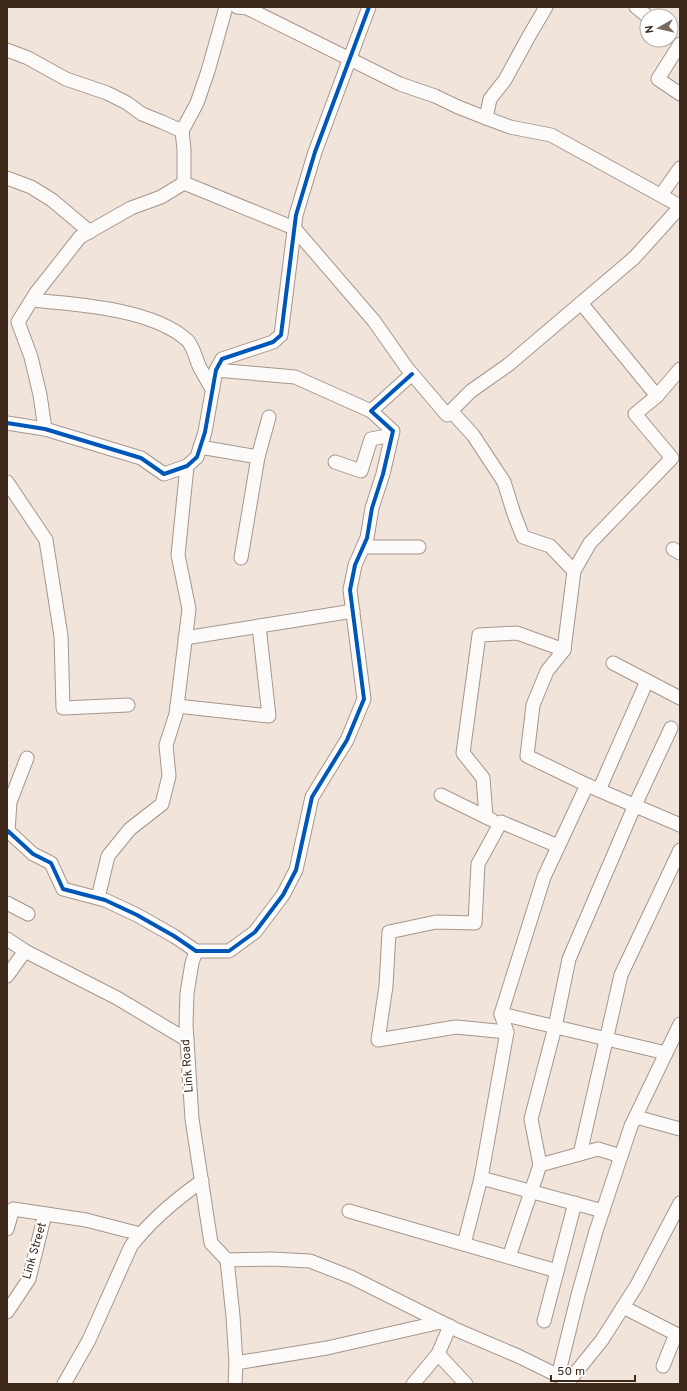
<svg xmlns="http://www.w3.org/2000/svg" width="687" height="1391" font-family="Overpass,sans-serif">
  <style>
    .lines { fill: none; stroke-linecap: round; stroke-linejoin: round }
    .minor-casing { stroke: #a6968c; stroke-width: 15 }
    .minor { stroke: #fdfbfa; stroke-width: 13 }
    .cycleway-casing { stroke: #fff; stroke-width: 6 }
    .cycleway { stroke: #0057b8; stroke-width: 4 }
    .labels { text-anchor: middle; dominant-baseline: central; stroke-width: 4; stroke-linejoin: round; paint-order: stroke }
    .street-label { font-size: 12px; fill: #3d281a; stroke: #fff }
  </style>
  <rect width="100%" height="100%" fill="#f1e4db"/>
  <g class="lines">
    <defs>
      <g id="minor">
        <polyline points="237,7 247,8 400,84 435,96 458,107 486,118"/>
        <polyline points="546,7 529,36 505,80 490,99 486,118 510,127 551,135 680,206"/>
        <polyline points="636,7 647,16"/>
        <polyline points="680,44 658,79 680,94"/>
        <polyline points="7,50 28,58 66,79 107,93 127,103 142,114 162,122 182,131 184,149 184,183 161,197 131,208 80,237 36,293 18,322 31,357 40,395 45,429"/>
        <polyline points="182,131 197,103 208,71 226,7"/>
        <polyline points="7,178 31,187 52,200 90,232"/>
        <polyline points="184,183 294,228 374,321 407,368 447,415 471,391 508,365 634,258 680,207"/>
        <polyline points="661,195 680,168"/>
        <path d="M32 300C77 304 153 309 187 340 193 345 196 360 200 368 204 375 208 382 212 389"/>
        <polyline points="216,370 295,377 371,411"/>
        <polyline points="657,396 680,369"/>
        <polyline points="451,411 473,435 504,482 514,514 523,537 550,546 574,571 564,650 547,671 533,705 527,756 587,785"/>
        <polyline points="7,423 45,429 141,458 164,474 187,466 197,457 205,432 216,370 222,359 273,342 281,335 296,215 315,152 369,7"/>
        <polyline points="200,447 258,457"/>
        <polyline points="335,462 361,471 371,439 392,435"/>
        <polyline points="7,482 46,540 61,636 63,708 128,705"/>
        <polyline points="363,547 419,547"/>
        <polyline points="673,549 680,553"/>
        <polyline points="241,558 258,457 269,417"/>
        <polyline points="574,571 590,543 672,458 635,414 657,396 581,303"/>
        <polyline points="185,638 353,611"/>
        <polyline points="613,663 680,698"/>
        <polyline points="177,706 269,716 259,626"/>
        <polyline points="599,790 647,681"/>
        <polyline points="441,795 492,820"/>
        <polyline points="486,817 483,778 463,753 479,635 517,633 564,650"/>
        <polyline points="8,831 10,802 27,758"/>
        <polyline points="7,833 8,831 33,854 51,863 63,889 105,900 137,915 174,936 196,951 229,951 255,932 283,895 296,870 312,797 347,740 364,699 350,590 355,565 367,538 372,508 383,474 393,431 371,411 412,374"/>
        <polyline points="98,898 108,856 130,829 162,804 169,776 166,745 176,714 189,609 178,555 187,466"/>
        <polyline points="7,903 28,914"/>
        <polyline points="7,939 25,951 117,998 187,1040"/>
        <polyline points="196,951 192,963 187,993 186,1025 192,1119 211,1243 227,1260 233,1316 236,1363 235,1384"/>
        <polyline points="7,976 25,951"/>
        <polyline points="501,1014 666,1053"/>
        <polyline points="507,1032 456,1027 378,1040 386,986 389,932 436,922 475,923 478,864 501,822 558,846"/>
        <polyline points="636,1117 680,1129"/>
        <polyline points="580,1154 621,975 680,850"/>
        <polyline points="540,1165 598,1149 621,1156"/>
        <polyline points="349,1211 557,1271"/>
        <polyline points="603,1211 481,1178 507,1032 501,1014 544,877 587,785 680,825"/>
        <polyline points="7,1229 13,1209 86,1220 140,1234"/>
        <polyline points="464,1244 481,1178"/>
        <polyline points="509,1257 540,1165 531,1119 555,1027 569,959 635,805 671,728"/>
        <polyline points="227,1260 271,1259 310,1261 351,1277 457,1330 518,1356 569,1381 570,1384"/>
        <polyline points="623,1307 676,1334 663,1366"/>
        <polyline points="7,1312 29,1279 45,1214"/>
        <polyline points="544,1321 575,1203"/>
        <polyline points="438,1354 466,1384"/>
        <polyline points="236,1363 327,1348 441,1322"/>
        <polyline points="558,1376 578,1295 596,1231 631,1126 680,1024"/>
        <polyline points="569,1381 602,1340 637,1285 680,1203"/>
        <path d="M64 1384 89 1340 131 1246C151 1220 175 1200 202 1181"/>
        <polyline points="413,1384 438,1354 450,1326"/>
      </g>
    </defs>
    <use href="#minor" class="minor-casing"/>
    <use href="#minor" class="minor"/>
    <defs>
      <g id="cycleway">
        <polyline points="7,423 45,429 141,458 164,474 187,466 197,457 205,432 216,370 222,359 273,342 281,335 296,215 315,152 369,7"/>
        <polyline points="7,833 8,831 33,854 51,863 63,889 105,900 137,915 174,936 196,951 229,951 255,932 283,895 296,870 312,797 347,740 364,699 350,590 355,565 367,538 372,508 383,474 393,431 371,411 412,374"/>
      </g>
    </defs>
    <use href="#cycleway" class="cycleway-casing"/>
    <use href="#cycleway" class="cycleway"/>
  </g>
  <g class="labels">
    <g class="street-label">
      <text transform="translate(188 1066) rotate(-94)">Link Road</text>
      <text transform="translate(35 1251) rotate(-74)">Link Street</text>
    </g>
  </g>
  <rect width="687" height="1391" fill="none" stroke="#3d281a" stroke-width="16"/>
  <g transform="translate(659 28) rotate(262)"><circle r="19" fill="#ffffff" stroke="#b1a9a3"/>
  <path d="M0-3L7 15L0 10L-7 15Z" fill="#7c6a5e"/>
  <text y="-6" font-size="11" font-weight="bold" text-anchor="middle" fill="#3d281a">N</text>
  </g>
  <path d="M551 1375v6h84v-6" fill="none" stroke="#3d281a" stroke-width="2"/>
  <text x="557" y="1375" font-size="12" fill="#3d281a" stroke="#ffffff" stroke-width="3" paint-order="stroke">50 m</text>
</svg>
